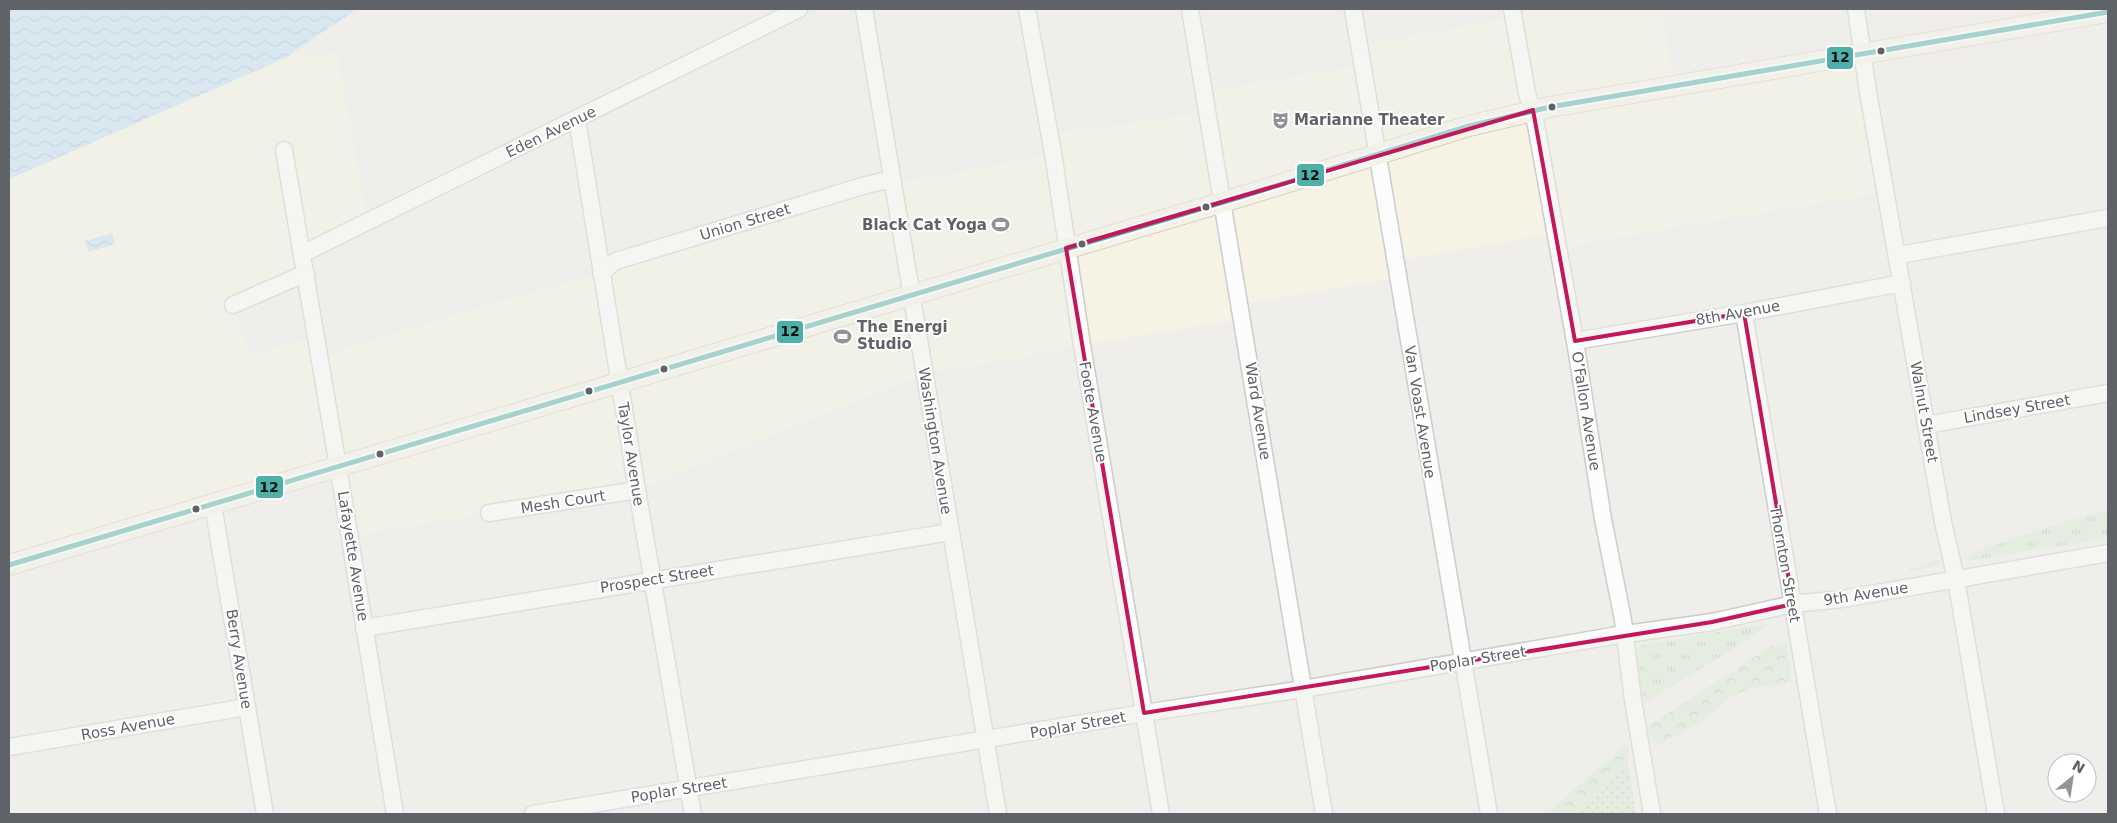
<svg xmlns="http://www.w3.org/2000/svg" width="2117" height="823" font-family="'DejaVu Sans',sans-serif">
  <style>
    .commercial { fill: #f7f3e4 }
    .grass { fill: url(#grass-tufts) }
    .forest { fill: url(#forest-crowns) }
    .park { fill: url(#park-dots) }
    .water { fill: url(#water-waves) }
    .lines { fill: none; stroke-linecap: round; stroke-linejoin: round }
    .minor-casing { stroke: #cbcccc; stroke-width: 19 }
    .major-casing { stroke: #d7ceb8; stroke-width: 22 }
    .minor { stroke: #fdfcfc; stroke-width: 16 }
    .major { stroke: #f4f2e9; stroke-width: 20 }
    .bus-1-casing { stroke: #fff; stroke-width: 9 }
    .bus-1 { stroke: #4fb0aa; stroke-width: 5 }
    .marked { fill: none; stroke: #c2185b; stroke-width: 4; stroke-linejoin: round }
    .bus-dot { fill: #5f6368; stroke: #fff; stroke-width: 2 }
    .labels { text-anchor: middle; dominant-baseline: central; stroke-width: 4; stroke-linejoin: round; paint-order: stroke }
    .poi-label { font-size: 15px; font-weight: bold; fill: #5f6368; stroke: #fff; text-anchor: start }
    .street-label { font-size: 15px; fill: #5f6368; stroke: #fff }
    .line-badge { stroke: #fff; stroke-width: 2 }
    .pale-badge-label { font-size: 14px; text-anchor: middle; font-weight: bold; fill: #111 }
  </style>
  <defs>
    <pattern id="grass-tufts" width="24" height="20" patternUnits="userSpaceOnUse" patternTransform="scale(1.25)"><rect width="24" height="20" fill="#d8ebd6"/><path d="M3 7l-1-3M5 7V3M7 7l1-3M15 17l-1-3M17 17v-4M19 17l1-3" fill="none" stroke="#b2c2b1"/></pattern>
    <pattern id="forest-crowns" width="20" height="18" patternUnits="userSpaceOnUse" patternTransform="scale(1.25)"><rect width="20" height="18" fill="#d8ebd6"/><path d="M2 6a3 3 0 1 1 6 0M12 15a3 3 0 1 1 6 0" fill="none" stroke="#b2c2b1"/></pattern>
    <pattern id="park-dots" width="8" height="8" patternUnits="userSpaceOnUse" patternTransform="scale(1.25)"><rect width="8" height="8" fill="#d8ebd6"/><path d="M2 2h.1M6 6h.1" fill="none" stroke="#b2c2b1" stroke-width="1.8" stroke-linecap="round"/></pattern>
    <pattern id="water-waves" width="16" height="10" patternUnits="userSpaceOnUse" patternTransform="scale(1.25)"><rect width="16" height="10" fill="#bfe0f9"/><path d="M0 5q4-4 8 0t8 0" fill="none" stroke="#9eb9cd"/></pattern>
  </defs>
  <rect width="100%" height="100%" fill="#efeeea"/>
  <polygon class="commercial" points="1512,9 1663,9 1673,86 1863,55 1886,192 1558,248 1556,233 1396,261 1398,278 1240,304 1243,319 1082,345 1004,361 924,374 637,490 349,536 338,467 9,565 9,179 285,58 337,53 368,222 302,254 306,273 233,305 249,355 316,336 320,356 497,302 601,273 894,183 973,170 1053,153 1049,133 1125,124 1207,112 1204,92 1362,65 1360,46 1512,17"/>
  <g class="grass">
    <polygon points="2108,510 2108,538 1967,561 1971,555 1988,547 2064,522"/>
    <polygon points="1938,559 1939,566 1907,571"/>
    <polygon points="1770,623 1735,648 1644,703 1635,649 1642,645"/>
  </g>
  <g class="forest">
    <polygon points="1782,643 1787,646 1791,682 1749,689 1729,698 1703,721 1656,746 1647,727 1770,647"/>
    <polygon points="1628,742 1628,766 1577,814 1547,814"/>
  </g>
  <polygon class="park" points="1628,766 1636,814 1577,814"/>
  <g class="water">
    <polygon points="9,9 357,9 285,58 9,179"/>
    <polygon points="112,233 115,244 88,252 85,241"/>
  </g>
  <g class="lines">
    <defs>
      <g id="minor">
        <polyline points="864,9 998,814"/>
        <polyline points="1027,9 1053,153 1082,345 1161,814"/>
        <polyline points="1190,9 1324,814"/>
        <polyline points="1353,9 1489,814"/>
        <polyline points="1512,9 1527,93 1536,125 1575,341 1603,519 1623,620 1633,700 1652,814"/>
        <polyline points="1856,9 1868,92 1943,522 1956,579 1996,814"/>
        <polyline points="577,119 637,490 693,814"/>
        <polyline points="284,150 341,484 395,814"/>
        <polyline points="1897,253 1905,254 2108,218"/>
        <polyline points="302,254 799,9"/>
        <polyline points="601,273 616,261 866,185 883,181 893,183"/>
        <polyline points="233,305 306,273"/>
        <polyline points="1744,313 1828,814"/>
        <polyline points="1575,341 1744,313 1902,283"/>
        <polyline points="1926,425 2108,393"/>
        <polyline points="213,505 265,814"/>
        <polyline points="489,513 637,490"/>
        <polyline points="364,628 950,532"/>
        <polyline points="9,747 247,707"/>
        <polyline points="533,814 1144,713 1303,689 1612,636 1712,622 1793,604 1842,599 2108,553"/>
      </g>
      <polyline id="major" points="9,565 1240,197 1469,126 1550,107 2108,12"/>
    </defs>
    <use href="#minor" class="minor-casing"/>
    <use href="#major" class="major-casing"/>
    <use href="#minor" class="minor"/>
    <use href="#major" class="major"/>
    <defs>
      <polyline id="bus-1" points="9,565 1240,197 1469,126 1550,107 2108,12"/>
    </defs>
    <use href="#bus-1" class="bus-1-casing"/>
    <use href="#bus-1" class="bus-1"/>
  </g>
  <path d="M0 0H2117V823H0ZM1533 110 1575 341 1744 313 1793 604 1712 622 1144 713 1066 248Z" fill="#efeeea" fill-opacity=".55" fill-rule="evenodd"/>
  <path class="marked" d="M1533 110 1575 341 1744 313 1793 604 1712 622 1144 713 1066 248Z"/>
  <defs>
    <symbol id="theatre-bare" viewBox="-9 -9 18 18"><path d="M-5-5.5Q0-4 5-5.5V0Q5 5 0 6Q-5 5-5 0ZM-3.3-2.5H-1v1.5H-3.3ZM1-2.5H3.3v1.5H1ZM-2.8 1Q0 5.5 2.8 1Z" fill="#919496" stroke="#fff" stroke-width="2.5" paint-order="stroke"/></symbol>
    <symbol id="stadium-bare" viewBox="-9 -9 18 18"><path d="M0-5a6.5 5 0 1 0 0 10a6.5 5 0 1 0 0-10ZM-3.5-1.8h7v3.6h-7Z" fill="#919496" stroke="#fff" stroke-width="2.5" paint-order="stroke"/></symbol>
  </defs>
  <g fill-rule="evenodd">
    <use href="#theatre-bare" x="1268" y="108" width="25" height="25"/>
    <use href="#stadium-bare" x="988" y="212" width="25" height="25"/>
    <use href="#stadium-bare" x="830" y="324" width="25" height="25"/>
  </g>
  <g class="bus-dot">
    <circle cx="1881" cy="51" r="4.5"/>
    <circle cx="1552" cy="107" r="4.5"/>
    <circle cx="1206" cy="207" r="4.5"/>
    <circle cx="1082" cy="244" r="4.5"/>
    <circle cx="664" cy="369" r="4.5"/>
    <circle cx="589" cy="391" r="4.5"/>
    <circle cx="380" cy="454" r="4.5"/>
    <circle cx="196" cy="509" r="4.5"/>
  </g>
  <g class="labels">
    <g class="poi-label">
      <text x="1294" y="120">Marianne Theater</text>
      <text x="987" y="225" text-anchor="end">Black Cat Yoga</text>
      <text x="857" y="327">The Energi<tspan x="857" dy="17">Studio</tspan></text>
    </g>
    <g class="street-label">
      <text transform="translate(551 132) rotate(-26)">Eden Avenue</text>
      <text transform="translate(745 222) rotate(-17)">Union Street</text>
      <text transform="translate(1738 313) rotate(-10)">8th Avenue</text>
      <text transform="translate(2017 409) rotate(-10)">Lindsey Street</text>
      <text transform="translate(1258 411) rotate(81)">Ward Avenue</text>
      <text transform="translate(1586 411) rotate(81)">O’Fallon Avenue</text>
      <text transform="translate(1093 412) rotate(80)">Foote Avenue</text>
      <text transform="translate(1420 412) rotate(81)">Van Voast Avenue</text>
      <text transform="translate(1924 412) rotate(80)">Walnut Street</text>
      <text transform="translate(935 441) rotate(81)">Washington Avenue</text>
      <text transform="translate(631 454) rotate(81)">Taylor Avenue</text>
      <text transform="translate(563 502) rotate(-9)">Mesh Court</text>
      <text transform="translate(353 556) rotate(81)">Lafayette Avenue</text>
      <text transform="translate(1785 564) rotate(80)">Thornton Street</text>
      <text transform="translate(657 579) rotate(-9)">Prospect Street</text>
      <text transform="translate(1866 594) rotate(-9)">9th Avenue</text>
      <text transform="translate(239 659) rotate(81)">Berry Avenue</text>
      <text transform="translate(1478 659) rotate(-9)">Poplar Street</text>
      <text transform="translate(1078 725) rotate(-10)">Poplar Street</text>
      <text transform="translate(128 727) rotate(-10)">Ross Avenue</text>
      <text transform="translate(679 790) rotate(-9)">Poplar Street</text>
    </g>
  </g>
  <g class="line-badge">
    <rect x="1826" y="46" width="28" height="24" rx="5" fill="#4fb0aa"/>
    <rect x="1296" y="163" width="29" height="24" rx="5" fill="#4fb0aa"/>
    <rect x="776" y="320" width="28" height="24" rx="5" fill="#4fb0aa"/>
    <rect x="255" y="475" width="29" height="24" rx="5" fill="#4fb0aa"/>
  </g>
  <g class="pale-badge-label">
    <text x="1840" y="62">12</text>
    <text x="1310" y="180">12</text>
    <text x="790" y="336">12</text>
    <text x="269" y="492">12</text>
  </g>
  <rect width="2117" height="823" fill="none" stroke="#5f6368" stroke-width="20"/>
  <g transform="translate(2072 778) rotate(30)"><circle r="24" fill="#ffffff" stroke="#bfc1c3"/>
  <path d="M0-4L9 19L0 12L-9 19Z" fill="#919496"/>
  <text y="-8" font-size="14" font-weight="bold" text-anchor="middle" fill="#5f6368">N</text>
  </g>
</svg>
